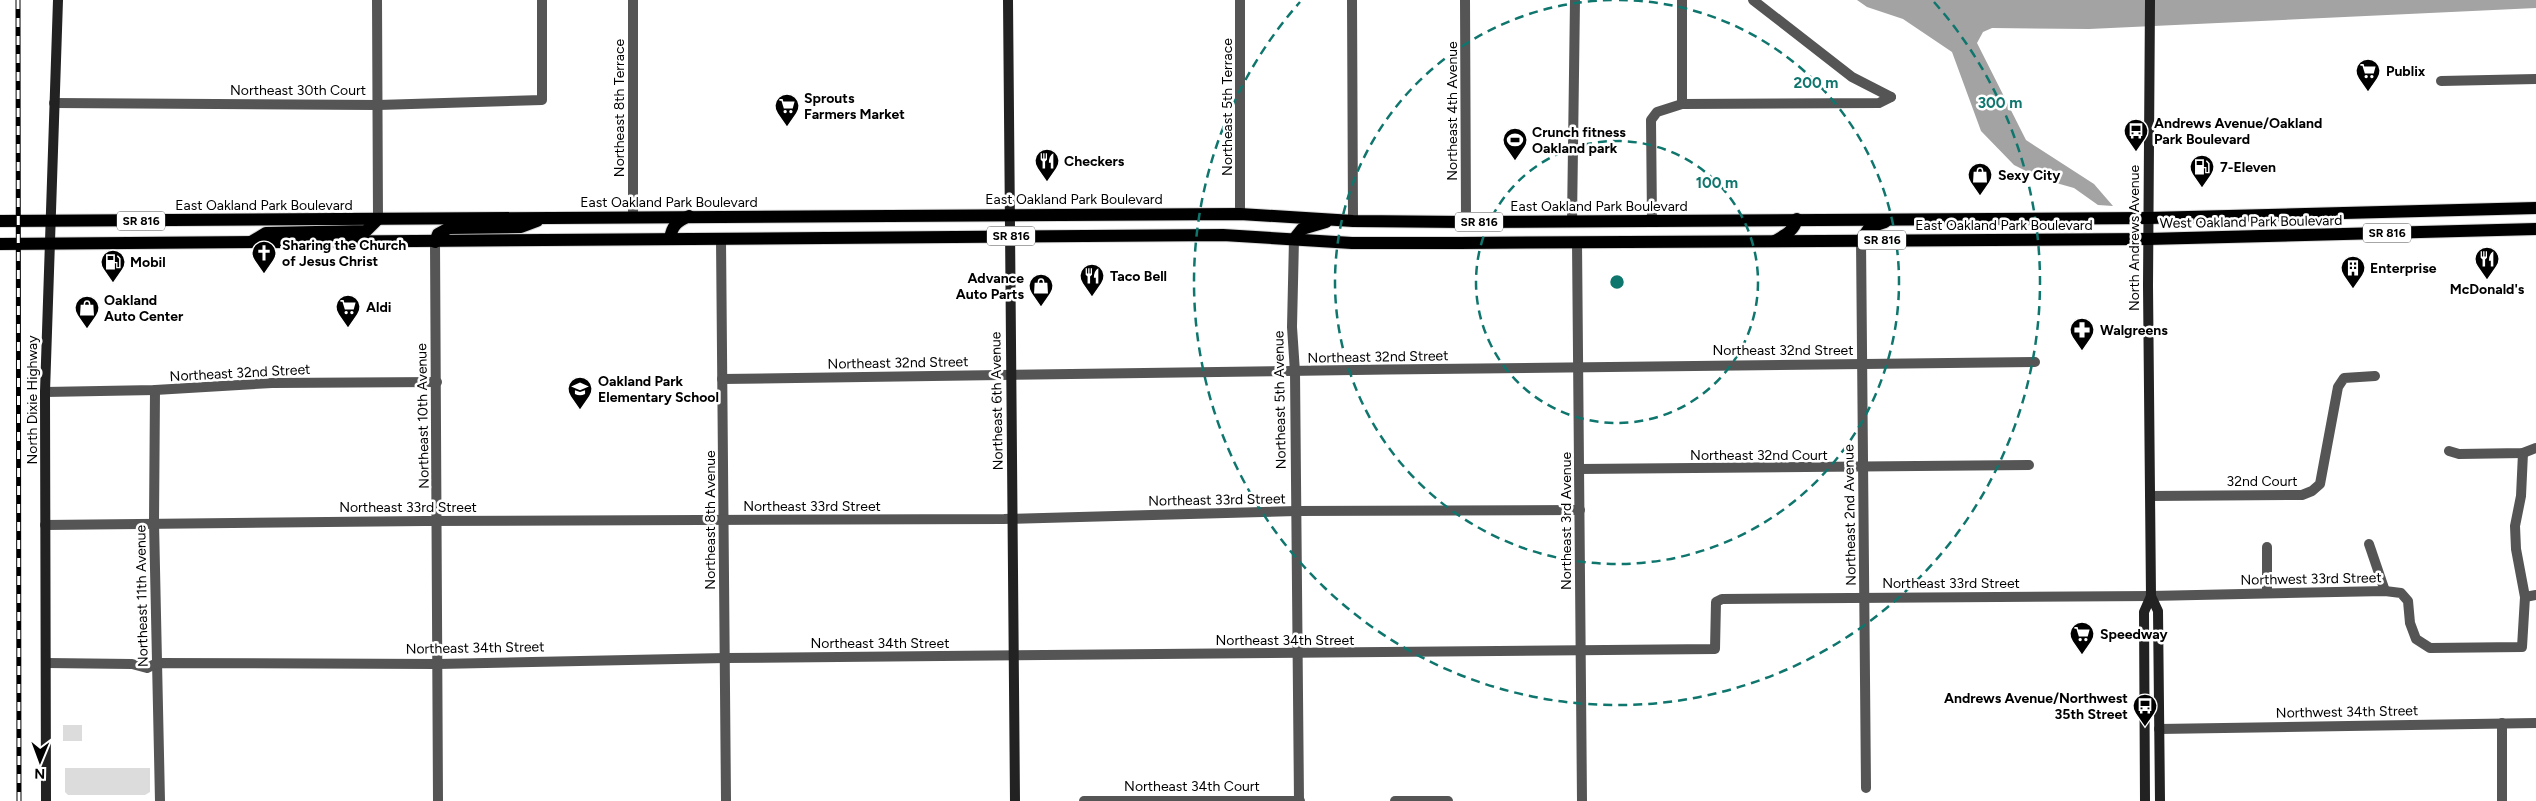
<svg xmlns="http://www.w3.org/2000/svg" width="2536" height="801" font-family="Figtree,sans-serif">
  <style>
    .green { fill: #dcdcdc }
    .water { fill: #a3a3a3 }
    .lines { fill: none; stroke-linecap: round; stroke-linejoin: round }
    .primary-casing { stroke: #dbdbdb; stroke-width: 14 }
    .street { stroke: #555; stroke-width: 10 }
    .secondary { stroke: #222; stroke-width: 10 }
    .primary { stroke: #000; stroke-width: 12 }
    .rail-casing { stroke: #000; stroke-width: 5 }
    .rail { stroke: #fff; stroke-width: 3; stroke-dasharray: 9; stroke-linecap: butt }
    .ring { fill: none; stroke: #0f766e; stroke-width: 2.5; stroke-dasharray: 9 6 }
    .labels { text-anchor: middle; dominant-baseline: central; stroke-width: 5; stroke-linejoin: round; paint-order: stroke }
    .shield { fill: #fff; stroke: #4c4c4c; stroke-width: 1 }
    .shield-label { font-size: 12px; font-weight: bold; fill: #000 }
    .poi-label { font-size: 14px; font-weight: bold; fill: #000; stroke: #fff; text-anchor: start }
    .street-label { font-size: 14px; fill: #000; stroke: #fff }
    .centre { fill: #0f766e; stroke: #fff; stroke-width: 2.5 }
    .ring-label { font-size: 15px; text-anchor: middle; font-weight: bold; fill: #0f766e; stroke: #fff; stroke-width: 5; stroke-linejoin: round; paint-order: stroke }
  </style>
  <rect width="100%" height="100%" fill="#fff"/>
  <g class="green">
    <rect x="63" y="725" width="19" height="16"/>
    <polygon points="65,768 150,768 150,792 145,795 68,795 65,792"/>
  </g>
  <polygon class="water" points="1857,0 2536,0 2536,8 2089,29 1992,28 1983,32 1977,43 2026,140 2094,184 2113,206 2098,205 2074,188 2042,179 2014,165 1981,131 1952,52 1903,19 1867,7"/>
  <g class="lines">
    <defs>
      <g id="primary">
        <polyline points="0,221 1240,214 1353,221 1466,222 2148,218 2536,208"/>
        <path d="M670 239C672 225 677 222 689 216"/>
        <polyline points="1294,239 1302,229 1326,222"/>
        <polyline points="1861,240 1870,227 1885,222"/>
        <path d="M1775 241C1785 235 1794 231 1797 219"/>
        <polyline points="251,242 266,233 366,231 378,219"/>
        <polyline points="435,242 438,234 449,228 521,227 537,221"/>
        <polyline points="0,244 1223,235 1352,243 1459,243 2147,239 2536,229"/>
      </g>
    </defs>
    <use href="#primary" class="primary-casing"/>
    <g class="street">
      <polyline points="377,0 378,219"/>
      <polyline points="633,0 633,217"/>
      <polyline points="1352,0 1353,221"/>
      <polyline points="1465,0 1466,222"/>
      <polyline points="1753,0 1852,77 1891,97"/>
      <polyline points="2441,81 2536,79"/>
      <polyline points="54,103 378,105 542,100 542,0"/>
      <polyline points="1682,104 1682,0"/>
      <polyline points="1240,214 1240,0"/>
      <polyline points="1652,220 1651,120 1657,112 1682,104 1879,103 1891,97"/>
      <polyline points="1572,221 1575,0"/>
      <polyline points="721,239 726,801"/>
      <polyline points="1294,239 1292,327 1295,372 1299,801"/>
      <polyline points="1861,240 1866,788"/>
      <polyline points="435,242 438,801"/>
      <polyline points="1577,242 1582,801"/>
      <path d="M722 379C1160 373 1597 366 2035 362"/>
      <polyline points="155,390 154,522 160,801"/>
      <polyline points="45,392 155,390 272,383 437,382"/>
      <polyline points="2449,451 2459,454 2523,453 2536,448"/>
      <polyline points="2523,453 2521,496 2515,526 2516,549 2525,597"/>
      <polyline points="1579,469 2029,465"/>
      <polyline points="2150,496 2302,495 2312,491 2320,484 2338,387 2344,378 2375,376"/>
      <polyline points="45,525 425,521 1004,519 1296,511 1580,510"/>
      <polyline points="2369,544 2385,591"/>
      <polyline points="2267,593 2267,547"/>
      <polyline points="47,663 132,664 147,668 157,663 438,664 725,658 1715,649 1716,602 1722,599 2151,596 2385,591 2401,593 2408,601 2410,623 2416,639 2430,648 2522,647 2525,597 2536,595"/>
      <polyline points="2502,723 2502,801"/>
      <polyline points="2159,729 2536,723"/>
      <polyline points="1084,801 1300,801"/>
      <polyline points="1395,801 1448,801"/>
    </g>
    <g class="secondary">
      <polyline points="1008,0 1015,801"/>
      <polyline points="2150,0 2148,286 2151,596 2158,611 2160,801"/>
      <polyline points="46,801 45,392 58,0"/>
      <polyline points="2145,801 2144,612 2151,596"/>
    </g>
    <use href="#primary" class="primary"/>
    <defs>
      <polyline id="rail" points="18,0 19,801"/>
    </defs>
    <use href="#rail" class="rail-casing"/>
    <use href="#rail" class="rail"/>
  </g>
  <g class="ring">
    <circle cx="1617" cy="282" r="141"/>
    <path d="M1619 0A282 282 0 1 1 1615 0"/>
    <path d="M1934 2A423 423 0 1 1 1300 2"/>
  </g>
  <defs>
    <symbol id="supermarket-pin" viewBox="-11 -11 22 30"><path d="M0 17L-7.5 6A9.5 9.5 0 1 1 7.5 6Z" fill="#000" stroke="#fff"/><path d="M-6-5.5h2.5l.6 2H6L4.5 2H-2.5L-4.4-4H-6ZM-1.5 3.2a1.3 1.3 0 1 0 .1 0ZM3 3.2a1.3 1.3 0 1 0 .1 0Z" fill="#fff"/></symbol>
    <symbol id="bus-pin" viewBox="-11 -11 22 30"><path d="M0 17L-7.5 6A9.5 9.5 0 1 1 7.5 6Z" fill="#000" stroke="#fff"/><path d="M-5-6H5V4H4V6H2V4H-2V6H-4V4H-5ZM-3.5-4V0h7V-4ZM-3.5 1.2v1.5H-2V1.2ZM2 1.2v1.5H3.5V1.2Z" fill="#fff"/></symbol>
    <symbol id="stadium-pin" viewBox="-11 -11 22 30"><path d="M0 17L-7.5 6A9.5 9.5 0 1 1 7.5 6Z" fill="#000" stroke="#fff"/><path d="M0-5a6.5 5 0 1 0 0 10a6.5 5 0 1 0 0-10ZM-3.5-1.8h7v3.6h-7Z" fill="#fff"/></symbol>
    <symbol id="restaurant-pin" viewBox="-11 -11 22 30"><path d="M0 17L-7.5 6A9.5 9.5 0 1 1 7.5 6Z" fill="#000" stroke="#fff"/><path d="M-5-6h1v4h1v-4h1v4h1v-4h1v5L-1.5 .5V6h-2V.5L-5-1ZM5-6V6H3V1.5H1.5Q1.5-4 5-6Z" fill="#fff"/></symbol>
    <symbol id="fuel-pin" viewBox="-11 -11 22 30"><path d="M0 17L-7.5 6A9.5 9.5 0 1 1 7.5 6Z" fill="#000" stroke="#fff"/><path d="M-5.5-6h7V0h2V4h1.3V-2.5L3-4.5l.8-.8L6-3V5H2.5V1h-1V6h-7ZM-4.2-4.7v3.2H.2V-4.7Z" fill="#fff"/></symbol>
    <symbol id="shop-pin" viewBox="-11 -11 22 30"><path d="M0 17L-7.5 6A9.5 9.5 0 1 1 7.5 6Z" fill="#000" stroke="#fff"/><path d="M-5-2.5h2.3a2.7 3.5 0 0 1 5.4 0H5L5.5 6h-11ZM-1.5-2.5h3a1.5 2.3 0 0 0-3 0Z" fill="#fff"/></symbol>
    <symbol id="church-pin" viewBox="-11 -11 22 30"><path d="M0 17L-7.5 6A9.5 9.5 0 1 1 7.5 6Z" fill="#000" stroke="#fff"/><path d="M-1.2-6h2.4v3.5h3.3v2.4h-3.3V6h-2.4V-.1h-3.3v-2.4h3.3Z" fill="#fff"/></symbol>
    <symbol id="building-pin" viewBox="-11 -11 22 30"><path d="M0 17L-7.5 6A9.5 9.5 0 1 1 7.5 6Z" fill="#000" stroke="#fff"/><path d="M-4-6H4V6H1V3H-1V6H-4ZM-2.5-4.3h1.7v1.8h-1.7ZM.8-4.3h1.7v1.8H.8ZM-2.5-1h1.7V.8h-1.7ZM.8-1h1.7V.8H.8Z" fill="#fff"/></symbol>
    <symbol id="pharmacy-pin" viewBox="-11 -11 22 30"><path d="M0 17L-7.5 6A9.5 9.5 0 1 1 7.5 6Z" fill="#000" stroke="#fff"/><path d="M-2-6h4v4h4v4h-4v4h-4v-4h-4v-4h4Z" fill="#fff"/></symbol>
    <symbol id="school-pin" viewBox="-11 -11 22 30"><path d="M0 17L-7.5 6A9.5 9.5 0 1 1 7.5 6Z" fill="#000" stroke="#fff"/><path d="M0-5L7-2L0 1L-7-2ZM-4 1L0 2.5L4 1V4Q0 6-4 4Z" fill="#fff"/></symbol>
  </defs>
  <g fill-rule="evenodd">
    <use href="#supermarket-pin" x="2354" y="57" width="28" height="38"/>
    <use href="#supermarket-pin" x="773" y="92" width="28" height="38"/>
    <use href="#bus-pin" x="2122" y="117" width="28" height="38"/>
    <use href="#stadium-pin" x="1501" y="126" width="28" height="38"/>
    <use href="#restaurant-pin" x="1033" y="147" width="28" height="38"/>
    <use href="#fuel-pin" x="2188" y="153" width="28" height="38"/>
    <use href="#shop-pin" x="1966" y="161" width="28" height="38"/>
    <use href="#church-pin" x="250" y="239" width="28" height="38"/>
    <use href="#restaurant-pin" x="2473" y="245" width="28" height="38"/>
    <use href="#fuel-pin" x="99" y="248" width="28" height="38"/>
    <use href="#building-pin" x="2339" y="254" width="28" height="38"/>
    <use href="#restaurant-pin" x="1078" y="262" width="28" height="38"/>
    <use href="#shop-pin" x="1027" y="272" width="28" height="38"/>
    <use href="#supermarket-pin" x="334" y="293" width="28" height="38"/>
    <use href="#shop-pin" x="73" y="294" width="28" height="38"/>
    <use href="#pharmacy-pin" x="2068" y="316" width="28" height="38"/>
    <use href="#school-pin" x="566" y="375" width="28" height="38"/>
    <use href="#supermarket-pin" x="2068" y="620" width="28" height="38"/>
    <use href="#bus-pin" x="2131" y="692" width="28" height="38"/>
  </g>
  <g class="labels">
    <g class="shield">
      <rect x="117" y="211.5" width="48" height="19" rx="4"/>
      <rect x="1455" y="212.5" width="48" height="19" rx="4"/>
      <rect x="2363" y="223.5" width="48" height="19" rx="4"/>
      <rect x="987" y="226.5" width="48" height="19" rx="4"/>
      <rect x="1858" y="230.5" width="48" height="19" rx="4"/>
    </g>
    <g class="shield-label">
      <text x="141" y="221">SR 816</text>
      <text x="1479" y="222">SR 816</text>
      <text x="2387" y="233">SR 816</text>
      <text x="1011" y="236">SR 816</text>
      <text x="1882" y="240">SR 816</text>
    </g>
    <g class="poi-label">
      <text x="2386" y="71">Publix</text>
      <text x="804" y="98">Sprouts<tspan x="804" dy="16">Farmers Market</tspan></text>
      <text x="2154" y="123">Andrews Avenue/Oakland<tspan x="2154" dy="16">Park Boulevard</tspan></text>
      <text x="1532" y="132">Crunch fitness<tspan x="1532" dy="16">Oakland park</tspan></text>
      <text x="1064" y="161">Checkers</text>
      <text x="2220" y="167">7-Eleven</text>
      <text x="1998" y="175">Sexy City</text>
      <text x="282" y="245">Sharing the Church<tspan x="282" dy="16">of Jesus Christ</tspan></text>
      <text x="130" y="262">Mobil</text>
      <text x="2370" y="268">Enterprise</text>
      <text x="1110" y="276">Taco Bell</text>
      <text x="1024" y="278" text-anchor="end">Advance<tspan x="1024" dy="16">Auto Parts</tspan></text>
      <text x="2487" y="289" text-anchor="middle">McDonald's</text>
      <text x="104" y="300">Oakland<tspan x="104" dy="16">Auto Center</tspan></text>
      <text x="366" y="307">Aldi</text>
      <text x="2100" y="330">Walgreens</text>
      <text x="598" y="381">Oakland Park<tspan x="598" dy="16">Elementary School</tspan></text>
      <text x="2100" y="634">Speedway</text>
      <text x="2128" y="698" text-anchor="end">Andrews Avenue/Northwest<tspan x="2128" dy="16">35th Street</tspan></text>
    </g>
    <g class="street-label">
      <text x="298" y="90">Northeast 30th Court</text>
      <text transform="translate(1227 107) rotate(-90)">Northeast 5th Terrace</text>
      <text transform="translate(619 108) rotate(-90)">Northeast 8th Terrace</text>
      <text transform="translate(1452 111) rotate(-90)">Northeast 4th Avenue</text>
      <text x="1074" y="199">East Oakland Park Boulevard</text>
      <text x="669" y="202">East Oakland Park Boulevard</text>
      <text x="264" y="205">East Oakland Park Boulevard</text>
      <text x="1599" y="206">East Oakland Park Boulevard</text>
      <text transform="translate(2251 222) rotate(-1)">West Oakland Park Boulevard</text>
      <text x="2004" y="225">East Oakland Park Boulevard</text>
      <text transform="translate(2134 238) rotate(-90)">North Andrews Avenue</text>
      <text x="1783" y="350">Northeast 32nd Street</text>
      <text transform="translate(1378 357) rotate(-1)">Northeast 32nd Street</text>
      <text transform="translate(898 363) rotate(-1)">Northeast 32nd Street</text>
      <text transform="translate(240 373) rotate(-3)">Northeast 32nd Street</text>
      <text transform="translate(32 400) rotate(-90)">North Dixie Highway</text>
      <text transform="translate(1280 400) rotate(-91)">Northeast 5th Avenue</text>
      <text transform="translate(997 401) rotate(-91)">Northeast 6th Avenue</text>
      <text transform="translate(423 416) rotate(-91)">Northeast 10th Avenue</text>
      <text x="1759" y="455">Northeast 32nd Court</text>
      <text x="2262" y="481">32nd Court</text>
      <text transform="translate(1217 500) rotate(-1)">Northeast 33rd Street</text>
      <text x="812" y="506">Northeast 33rd Street</text>
      <text x="408" y="507">Northeast 33rd Street</text>
      <text transform="translate(1850 515) rotate(-91)">Northeast 2nd Avenue</text>
      <text transform="translate(710 520) rotate(-90)">Northeast 8th Avenue</text>
      <text transform="translate(1566 521) rotate(-90)">Northeast 3rd Avenue</text>
      <text transform="translate(2311 579) rotate(-1)">Northwest 33rd Street</text>
      <text x="1951" y="583">Northeast 33rd Street</text>
      <text transform="translate(142 596) rotate(-91)">Northeast 11th Avenue</text>
      <text x="1285" y="640">Northeast 34th Street</text>
      <text x="880" y="643">Northeast 34th Street</text>
      <text transform="translate(475 648) rotate(-1)">Northeast 34th Street</text>
      <text transform="translate(2347 712) rotate(-1)">Northwest 34th Street</text>
      <text x="1192" y="786">Northeast 34th Court</text>
    </g>
  </g>
  <circle cx="1617" cy="282" r="8" class="centre"/>
  <g class="ring-label">
    <text x="1816" y="88">200 m</text>
    <text x="2000" y="108">300 m</text>
    <text x="1717" y="188">100 m</text>
  </g>
  <g transform="translate(40 761) rotate(181)" stroke="#ffffff" stroke-width="4" paint-order="stroke">
  <path d="M0-4L9 19L0 12L-9 19Z" fill="#000000"/>
  <text y="-8" font-size="14" font-weight="bold" text-anchor="middle" fill="#000000">N</text>
  </g>
</svg>
